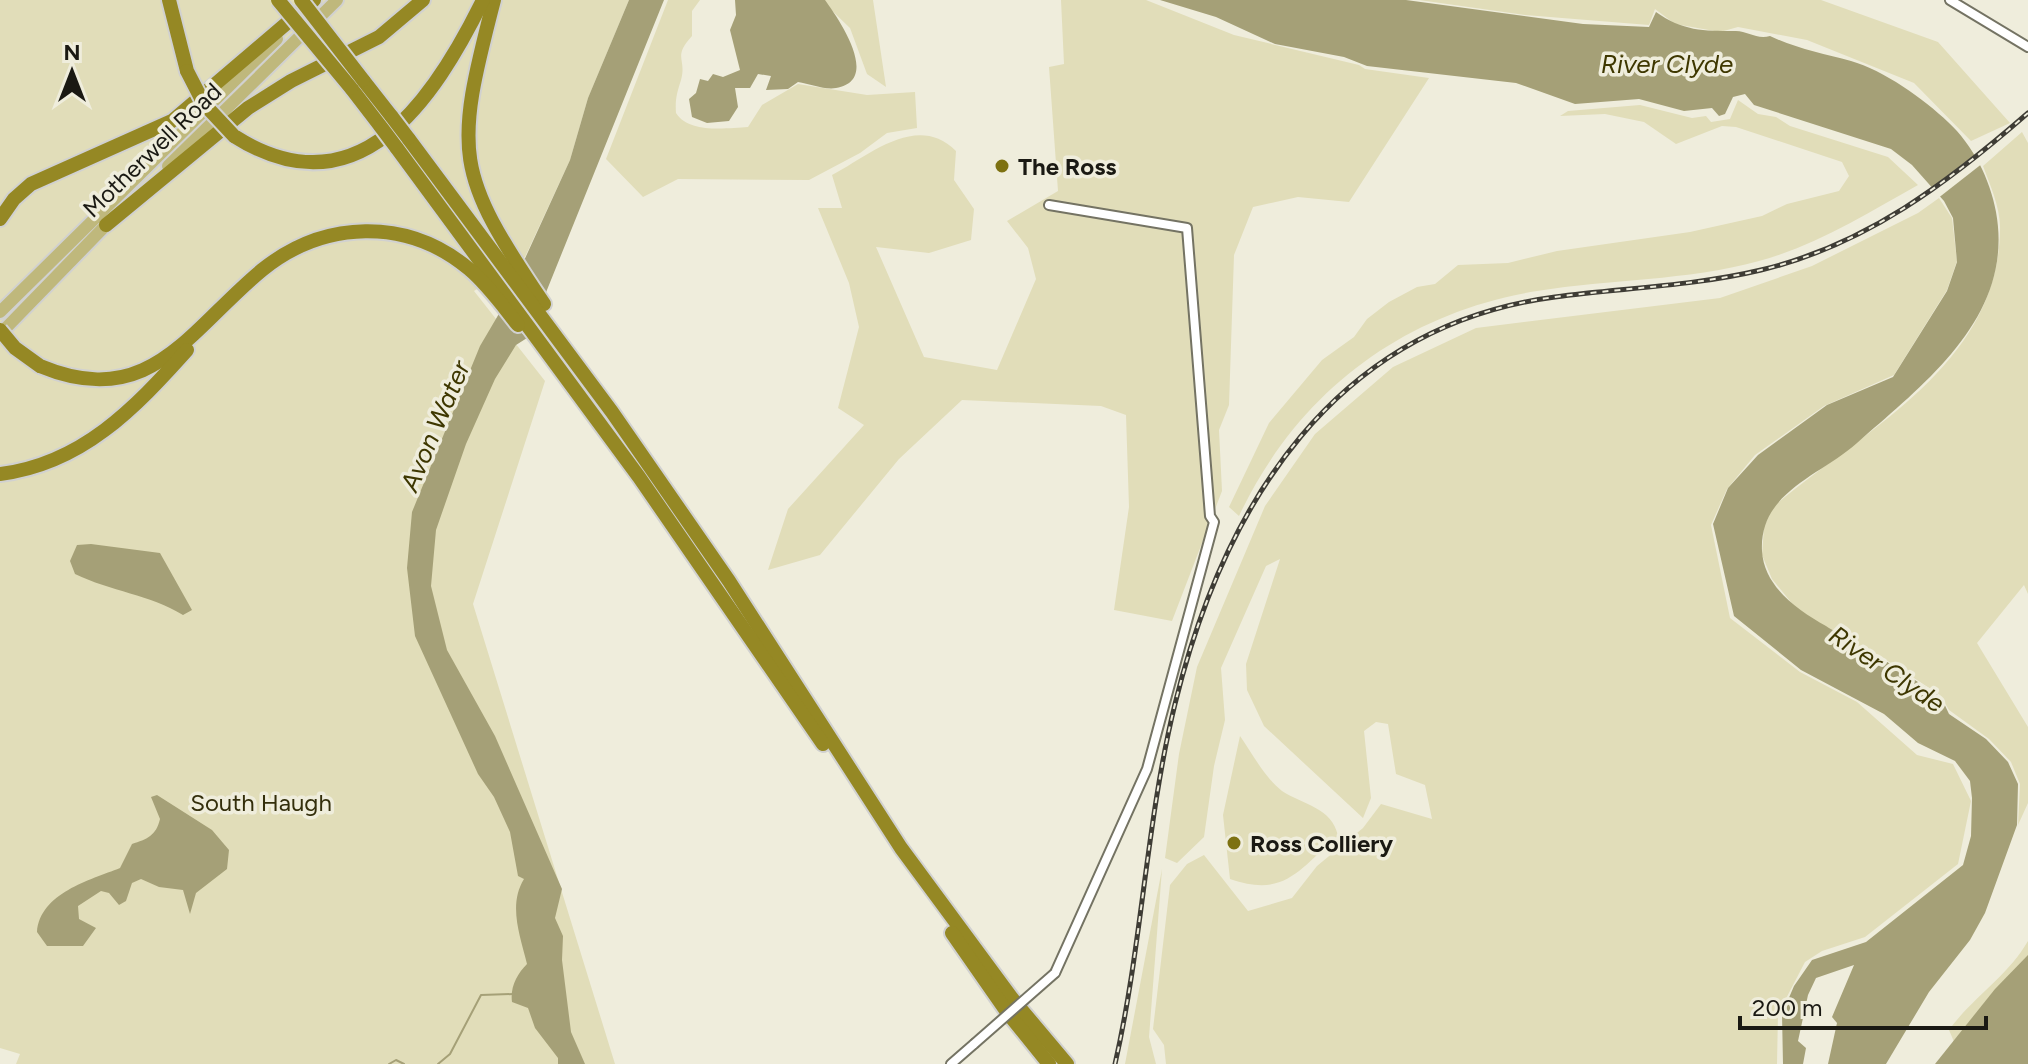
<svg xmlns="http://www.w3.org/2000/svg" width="2028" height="1064" font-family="Figtree,sans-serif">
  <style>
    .green { fill: #e1ddb9 }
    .water { fill: #a5a077 }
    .pier { fill: #efeddc }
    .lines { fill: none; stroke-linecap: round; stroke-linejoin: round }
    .stream { stroke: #a5a077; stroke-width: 2 }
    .street-casing { stroke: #747363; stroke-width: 12 }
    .primary-casing { stroke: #d1d1d0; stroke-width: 16 }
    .highway-casing { stroke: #d1d1d0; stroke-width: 18 }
    .street { stroke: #fff; stroke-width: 8 }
    .primary { stroke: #bfb87c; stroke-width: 12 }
    .highway { stroke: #958824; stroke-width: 14 }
    .rail-casing { stroke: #3e3c35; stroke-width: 5 }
    .rail { stroke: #efeddc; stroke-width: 2; stroke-dasharray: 6; stroke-linecap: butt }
    .street-bridge-casing { stroke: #747363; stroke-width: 12; stroke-linecap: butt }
    .highway-bridge-casing { stroke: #d1d1d0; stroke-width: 18; stroke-linecap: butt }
    .street-bridge { stroke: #fff; stroke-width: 8 }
    .highway-bridge { stroke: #958824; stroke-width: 14 }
    .poi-dot { fill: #7d7111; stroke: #efeddc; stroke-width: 3 }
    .labels { text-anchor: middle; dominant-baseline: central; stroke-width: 7; stroke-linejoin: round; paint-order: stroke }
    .street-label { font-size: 24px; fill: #1a1913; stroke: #efeddc }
    .poi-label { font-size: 24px; font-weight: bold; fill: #1a1913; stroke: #efeddc; text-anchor: start }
    .park-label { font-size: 24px; fill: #332e0b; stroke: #efeddc }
    .water-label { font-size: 26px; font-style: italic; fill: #3e3700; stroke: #efeddc }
  </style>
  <rect width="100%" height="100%" fill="#efeddc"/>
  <g class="green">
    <polygon points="0,0 629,0 588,98 570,160 525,257 474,291 545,381 473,604 615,1064 16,1064 20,1054 0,1048"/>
    <path d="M668 0H700L692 11V36C672 58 687 58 681 80 677 93 675 99 676 113 689 134 727 128 748 127L762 105 798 84 867 95 915 92 917 128 887 133 860 153 809 180 678 179 643 197 606 159Z"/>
    <polygon points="821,0 873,0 886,87 867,74 850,28"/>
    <path d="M1061 0H1146L1234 35 1359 65 1365 69 1429 78 1349 202 1298 197 1253 207 1234 255 1229 405 1219 430 1222 491 1172 621 1114 610 1129 507 1126 415 1101 406 962 400 899 459 820 555 768 570 788 509 864 425 838 408 859 327 849 283 818 208H842L832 175C870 155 917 112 956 151L954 180 974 209 971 240 929 253 876 247 924 357 997 370 1036 279 1028 248 1007 221 1058 191 1049 67 1064 64Z"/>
    <polygon points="1419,0 1821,0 1938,42 2010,123 1971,141 1914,83 1807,40 1738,27 1720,32 1675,24 1655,9 1649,25 1525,15"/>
    <path d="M1738 100 1758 114 1776 117 1790 126 1888 157 1918 185C1868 213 1815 246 1759 261 1686 281 1611 279 1537 291 1402 313 1297 393 1239 516L1229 507 1269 423 1322 360 1354 337 1367 319 1389 302 1417 287 1435 284 1458 265 1508 263 1557 251 1690 232 1762 216 1787 204 1839 191 1849 176 1842 162 1736 127 1722 126 1676 144 1644 122 1605 114 1560 116 1568 111 1640 105 1692 118 1706 116 1711 122 1730 119Z"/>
    <path d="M2022 132 2028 143V594L2024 585 1977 643 2028 727V803L2018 825 2020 784 2011 762 1989 739 1949 710 1940 695 1877 654 1863 660 1846 638 1799 612 1772 579 1762 555 1764 527 1773 507C1863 430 1998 366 2000 230 2001 209 1990 185 1983 166Z"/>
    <polygon points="1939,198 1952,218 1957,261 1947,290 1894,375 1824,406 1755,455 1727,489 1711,525 1730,618 1800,672 1857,702 1917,755 1953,764 1971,801 1958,864 1865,937 1822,951 1805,962 1778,1014 1777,1064 1166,1064 1164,1045 1153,1029 1170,885 1187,864 1204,855 1248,911 1292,898 1317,866 1363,828 1381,804 1432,819 1425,785 1396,774 1388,724 1376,722 1364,731 1371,798 1363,818 1264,726 1247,690 1246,664 1280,559 1266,566 1221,668 1225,720 1214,766 1204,837 1177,863 1165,858 1179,754 1197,667 1265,506 1315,434 1393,367 1476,328 1720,298 1812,266 1918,213"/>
    <path d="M1240 736C1252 753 1265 778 1282 791 1303 805 1332 807 1338 836 1298 870 1285 898 1230 879L1223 815Z"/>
    <polygon points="1162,869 1149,1037 1156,1064 1125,1064"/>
    <path d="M2028 941V997L1961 1058 1949 1030C1973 997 2008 976 2028 941Z"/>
  </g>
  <g class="water">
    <polygon points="629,0 664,0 528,337 501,311 570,160 588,98"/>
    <path d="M735 0H825C838 18 882 81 836 88 825 90 810 84 798 82L788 89 766 90 771 76 758 74 750 88H735L738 107 729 121 707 123 692 117 689 99 696 93 700 79 708 81 713 74 723 77 740 70 730 30 736 15Z"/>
    <path d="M1160 0H1406L1583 24 1649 27 1656 12C1682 31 1704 31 1734 31 1747 30 1756 40 1770 36 1795 48 1824 54 1851 61 1883 70 1924 99 1948 122 1973 145 1990 179 1996 212 2015 316 1925 383 1857 443 1820 476 1759 492 1762 551 1764 587 1798 610 1826 626 1831 630 1842 634 1846 639 1852 646 1857 656 1863 664L1878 656 1941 697 1949 714 1986 739 2008 762 2018 784 2017 825 1985 913 1970 940 1929 992 1886 1064H1828L1837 1023 1832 1017 1854 965 1816 978 1808 995 1798 1041 1806 1048 1803 1064H1783L1782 1014 1794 986 1812 960 1866 942 1963 865 1971 836 1972 798 1970 781 1955 761 1918 743 1884 714 1801 670 1734 616 1713 524 1728 488 1758 455 1827 405 1893 377 1947 291 1957 262 1953 218 1944 201 1912 165 1891 149 1754 105 1745 94 1733 97 1725 114 1719 116 1712 108 1684 111 1639 99 1575 104 1516 83 1367 66 1344 57 1275 44 1216 17Z"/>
    <path d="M500 312 527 338 516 345 495 379 466 444 436 530 431 586 447 650 495 736 562 889 555 918 563 936 562 960 571 1032 585 1064H558V1058L535 1028 528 1008 512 1002C510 987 517 974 527 964 520 935 508 905 524 879L518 876 510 832 494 797 478 774 415 636 407 568 412 512 480 346Z"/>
    <path d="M91 544 160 553 192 610 183 615C151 595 110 591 75 574L70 561 77 545Z"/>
    <path d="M157 795 212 830 229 850 227 869 196 893 190 914 183 890 159 887 141 879 132 883 126 901 119 905 109 893 101 891 78 906 79 919 96 928 83 946H47L37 932C40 893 90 880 120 868L132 844C147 839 156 836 160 819L151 797Z"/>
    <polygon points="2028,955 2028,1064 1935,1064 1995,989"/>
  </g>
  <polygon class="pier" points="1977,153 1983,163 1937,199 1929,190"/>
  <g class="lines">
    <g class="stream">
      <polyline points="389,1064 396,1060 404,1064"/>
      <polyline points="438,1064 450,1054 481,995 514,994"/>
    </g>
    <defs>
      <g id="street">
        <polyline points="1950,0 2028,47"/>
        <polyline points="1049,205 1187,228 1210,516 1214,522 1147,769 1055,973"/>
        <polyline points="951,1064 974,1044"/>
      </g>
      <g id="primary">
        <polyline points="168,166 337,0"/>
        <polyline points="0,312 277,39"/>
        <polyline points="0,334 111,220"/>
      </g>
      <g id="highway">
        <polyline points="169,0 187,71"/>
        <path d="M494 0C454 154 454 171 544 304"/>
        <polyline points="363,80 392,117"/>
        <polyline points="351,88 381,127"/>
        <path d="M234 136C358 215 434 100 483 0"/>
        <polyline points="408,138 612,412 729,581 901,848 1014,1001 1067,1064"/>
        <polyline points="396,147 639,477 823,744"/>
        <polyline points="0,219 14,199 31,184 172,121 314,0"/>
        <polyline points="106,225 248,108 291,81 379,37 423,0"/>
        <path d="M40 366C150 412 189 330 262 270 324 220 407 217 469 269 488 285 502 305 518 325"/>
        <path d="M0 474C82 464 135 408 187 350"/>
        <polyline points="952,933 1007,1012 1049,1064"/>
      </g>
    </defs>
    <use href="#street" class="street-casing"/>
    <use href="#primary" class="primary-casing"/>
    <use href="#highway" class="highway-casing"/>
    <use href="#street" class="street"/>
    <use href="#primary" class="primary"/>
    <use href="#highway" class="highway"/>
    <defs>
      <path id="rail" d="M1115 1064C1142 946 1146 822 1175 704 1224 504 1335 326 1555 297 1624 288 1694 286 1761 270 1866 245 1949 182 2028 113"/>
    </defs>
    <use href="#rail" class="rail-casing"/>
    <use href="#rail" class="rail"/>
    <defs>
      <polyline id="street-bridge" points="974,1044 1055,973"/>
      <g id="highway-bridge">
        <polyline points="278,0 351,88"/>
        <polyline points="301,0 363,80"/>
        <polyline points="187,71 204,104 234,136"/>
        <polyline points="392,117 408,138"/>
        <polyline points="381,127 396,147"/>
        <polyline points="0,330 15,348 40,366"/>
      </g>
    </defs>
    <use href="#street-bridge" class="street-bridge-casing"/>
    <use href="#highway-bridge" class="highway-bridge-casing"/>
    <use href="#street-bridge" class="street-bridge"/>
    <use href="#highway-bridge" class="highway-bridge"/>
  </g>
  <g class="poi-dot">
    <circle cx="1002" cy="166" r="8"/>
    <circle cx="1234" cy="843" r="8"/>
  </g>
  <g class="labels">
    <g class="street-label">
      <text transform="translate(152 150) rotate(-44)">Motherwell Road</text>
    </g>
    <g class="poi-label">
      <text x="1018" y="166">The Ross</text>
      <text x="1250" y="843">Ross Colliery</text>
    </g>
    <g class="park-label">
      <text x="261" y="802">South Haugh</text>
    </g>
    <g class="water-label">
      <text x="1667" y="64">River Clyde</text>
      <text transform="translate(435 426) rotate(-67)">Avon Water</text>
      <text transform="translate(1887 669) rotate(34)">River Clyde</text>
    </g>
  </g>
  <g transform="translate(72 72)" stroke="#efeddc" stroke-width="6" paint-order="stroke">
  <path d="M0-6L14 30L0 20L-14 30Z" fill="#1a1913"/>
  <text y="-12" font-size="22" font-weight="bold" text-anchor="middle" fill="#1a1913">N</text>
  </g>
  <path d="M1740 1016v12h246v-12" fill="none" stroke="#1a1913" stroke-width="4"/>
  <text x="1752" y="1016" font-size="24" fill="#1a1913" stroke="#efeddc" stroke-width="6" paint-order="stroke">200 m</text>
</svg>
